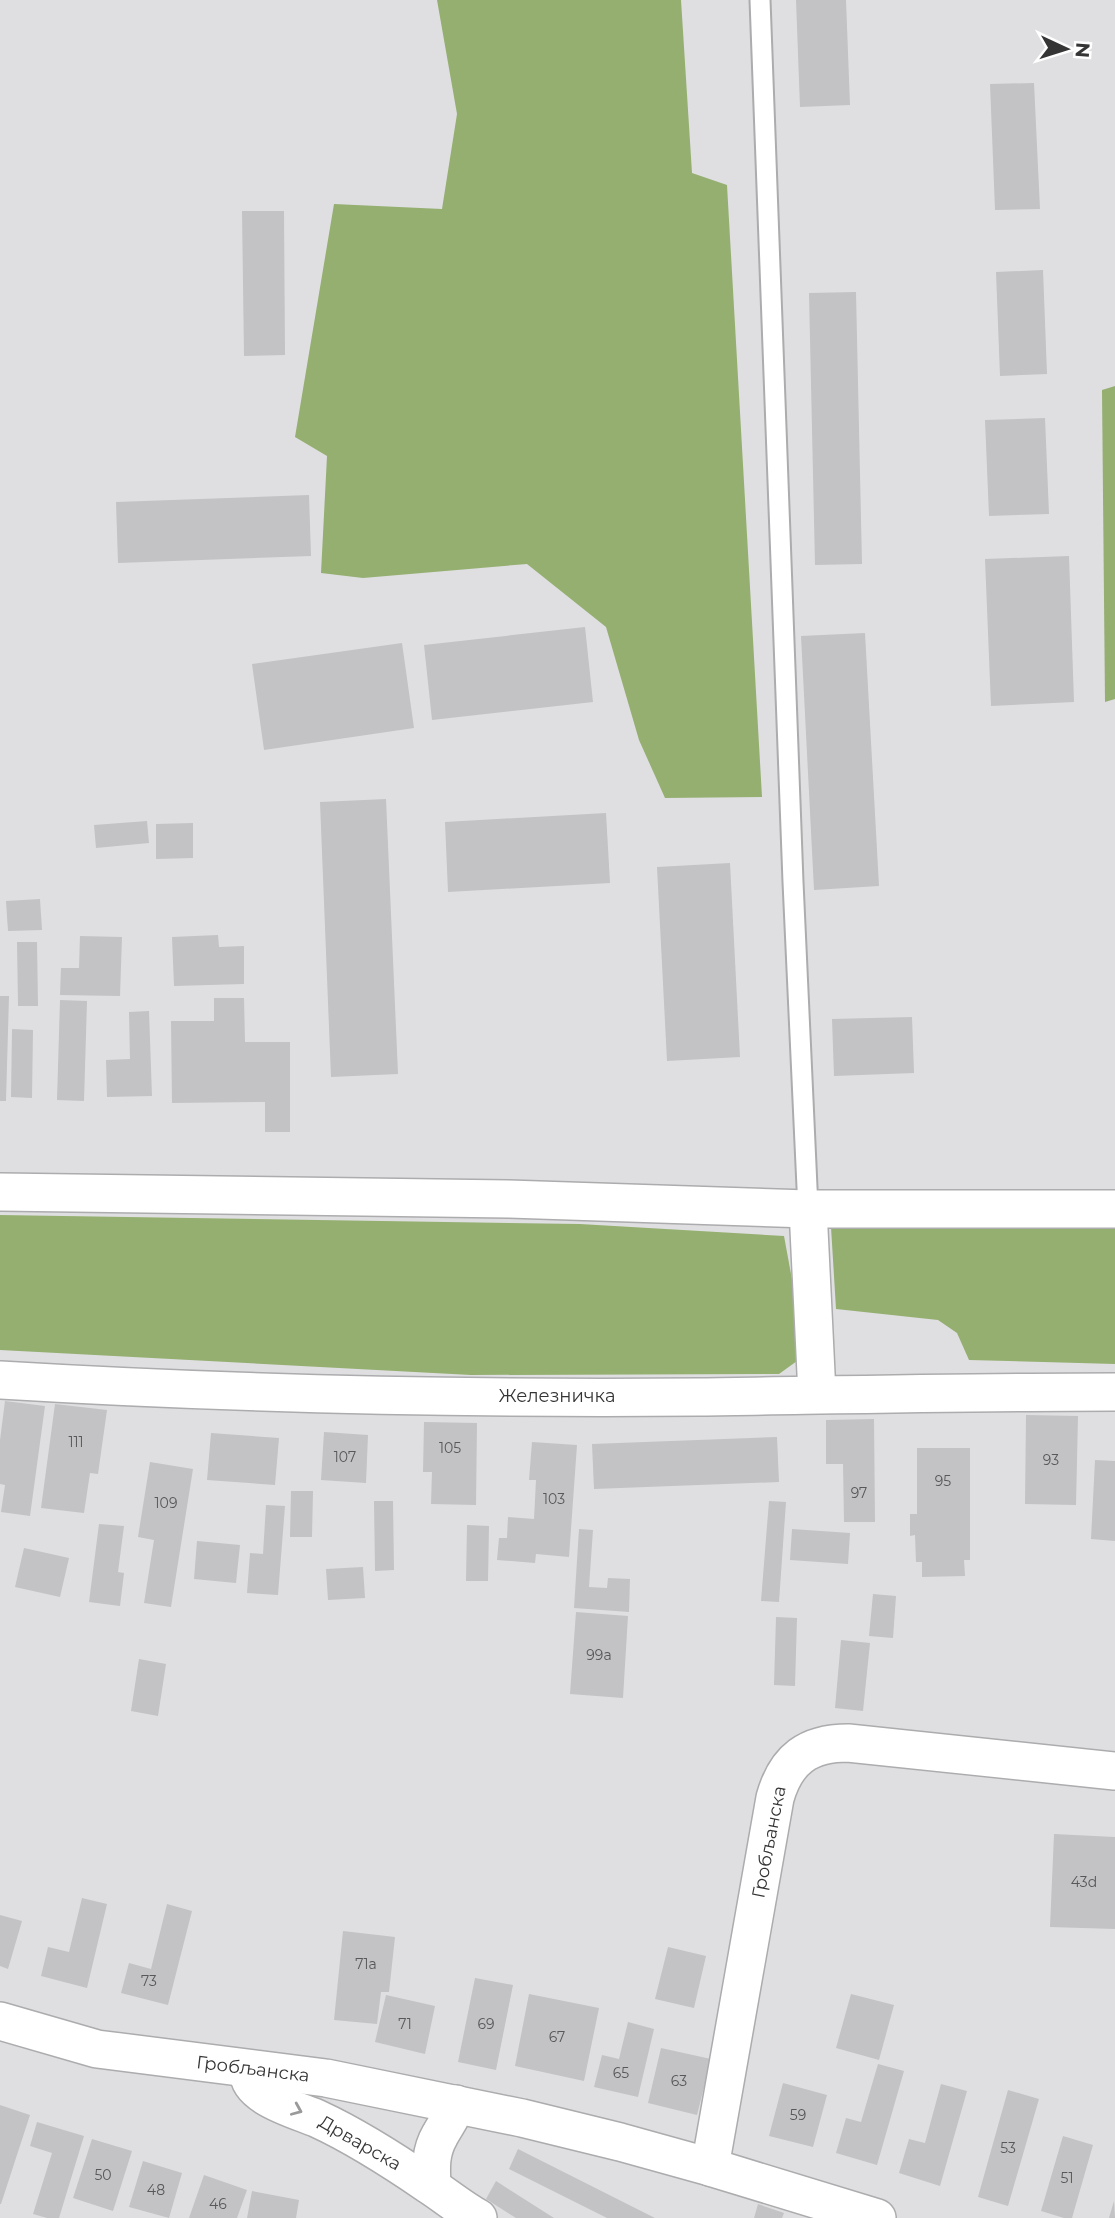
<svg xmlns="http://www.w3.org/2000/svg" width="1115" height="2218" font-family="Montserrat,sans-serif">
  <style>
    .forest { fill: #95af71 }
    .building { fill: #c3c3c5 }
    .lines { fill: none; stroke-linecap: round; stroke-linejoin: round }
    .service-casing { stroke: #acacae; stroke-width: 23 }
    .minor-casing { stroke: #acacae; stroke-width: 40 }
    .service { stroke: #fff; stroke-width: 19 }
    .minor { stroke: #fff; stroke-width: 37 }
    .oneway { stroke: #9a9a9a }
    .labels { text-anchor: middle; dominant-baseline: central; stroke-width: 5; stroke-linejoin: round; paint-order: stroke }
    .number-label { font-size: 14px; fill: #58585a }
    .street-label { font-size: 18px; fill: #353536; stroke: #fff }
  </style>
  <rect width="100%" height="100%" fill="#dfdfe1"/>
  <g class="forest">
    <polygon points="437,0 681,0 692,173 727,185 762,797 665,798 639,740 606,627 527,564 363,578 321,573 327,456 295,437 334,204 442,209 457,114"/>
    <polygon points="1115,386 1115,699 1105,702 1102,390"/>
    <polygon points="0,1215 580,1224 784,1236 798,1312 797,1361 779,1374 471,1375 0,1350"/>
    <polygon points="831,1227 1115,1229 1115,1364 969,1360 957,1333 938,1320 836,1309"/>
  </g>
  <g class="building">
    <polygon points="796,0 846,0 850,105 800,107"/>
    <polygon points="1034,83 1040,209 995,210 990,84"/>
    <polygon points="242,211 284,211 285,355 244,356"/>
    <polygon points="1043,270 1047,374 1000,376 996,272"/>
    <polygon points="856,292 862,564 815,565 809,293"/>
    <polygon points="1045,418 1049,514 989,516 985,420"/>
    <polygon points="309,495 311,556 118,563 116,502"/>
    <polygon points="1069,556 1074,702 991,706 985,559"/>
    <polygon points="585,627 593,702 432,720 424,645"/>
    <polygon points="865,633 879,886 814,890 801,636"/>
    <polygon points="402,643 414,728 264,750 252,664"/>
    <polygon points="386,799 398,1074 331,1077 320,802"/>
    <polygon points="606,813 610,883 448,892 445,822"/>
    <polygon points="147,821 149,843 96,848 94,825"/>
    <polygon points="193,823 193,858 156,859 156,824"/>
    <polygon points="730,863 740,1057 667,1061 657,867"/>
    <polygon points="40,899 42,930 8,931 6,901"/>
    <polygon points="218,935 219,947 244,946 244,984 174,986 172,937"/>
    <polygon points="80,936 122,937 120,996 60,995 61,968 79,968"/>
    <polygon points="17,942 37,942 38,1006 18,1006"/>
    <polygon points="0,996 9,996 6,1101 0,1101"/>
    <polygon points="214,998 244,998 245,1042 290,1042 290,1132 265,1132 265,1102 172,1103 171,1021 214,1021"/>
    <polygon points="60,1000 87,1001 84,1101 57,1100"/>
    <polygon points="149,1011 152,1096 107,1097 106,1060 130,1059 129,1012"/>
    <polygon points="912,1017 914,1073 834,1076 832,1019"/>
    <polygon points="12,1029 33,1030 32,1098 11,1097"/>
    <polygon points="5,1401 45,1406 30,1516 1,1512 5,1485 0,1484 0,1440"/>
    <polygon points="55,1404 107,1410 98,1474 90,1473 84,1513 41,1508"/>
    <polygon points="1026,1415 1078,1416 1076,1505 1025,1504"/>
    <polygon points="874,1419 875,1522 844,1522 843,1464 826,1464 826,1420"/>
    <polygon points="424,1422 477,1423 476,1505 431,1504 432,1472 423,1472"/>
    <polygon points="324,1432 368,1435 366,1483 321,1480"/>
    <polygon points="211,1433 279,1438 275,1485 207,1480"/>
    <polygon points="777,1437 779,1482 594,1489 592,1444"/>
    <polygon points="532,1442 577,1445 569,1557 536,1554 535,1563 497,1560 499,1538 507,1538 508,1517 534,1519 536,1480 529,1480"/>
    <polygon points="917,1448 970,1448 970,1560 964,1560 965,1576 922,1577 922,1562 916,1562 915,1535 910,1536 910,1514 917,1514"/>
    <polygon points="1095,1460 1115,1461 1115,1541 1091,1539"/>
    <polygon points="150,1462 193,1469 171,1607 144,1603 154,1540 138,1537"/>
    <polygon points="291,1491 313,1491 312,1537 290,1537"/>
    <polygon points="374,1501 393,1501 394,1570 375,1571"/>
    <polygon points="769,1501 786,1502 779,1602 761,1601"/>
    <polygon points="266,1505 285,1506 278,1595 247,1593 250,1553 263,1554"/>
    <polygon points="99,1524 124,1526 118,1572 124,1573 120,1606 89,1602"/>
    <polygon points="467,1525 489,1526 488,1581 466,1581"/>
    <polygon points="579,1529 593,1530 589,1587 607,1588 608,1578 630,1579 629,1612 574,1608"/>
    <polygon points="792,1529 850,1533 848,1564 790,1560"/>
    <polygon points="197,1541 240,1545 236,1583 194,1579"/>
    <polygon points="24,1548 69,1558 60,1597 15,1587"/>
    <polygon points="363,1567 365,1598 328,1600 326,1569"/>
    <polygon points="873,1594 896,1596 893,1638 869,1636"/>
    <polygon points="576,1612 628,1616 623,1698 570,1694"/>
    <polygon points="776,1617 797,1618 795,1686 774,1685"/>
    <polygon points="841,1640 870,1643 863,1711 835,1708"/>
    <polygon points="139,1659 166,1664 158,1716 131,1711"/>
    <polygon points="1054,1834 1115,1837 1115,1929 1050,1927"/>
    <polygon points="82,1898 107,1904 87,1988 41,1976 48,1947 69,1952"/>
    <polygon points="167,1904 192,1911 168,2005 121,1993 129,1963 151,1969"/>
    <polygon points="0,1915 22,1921 8,1969 0,1966"/>
    <polygon points="343,1931 395,1937 389,1992 381,1992 377,2024 334,2020"/>
    <polygon points="668,1947 706,1956 694,2008 655,1999"/>
    <polygon points="475,1978 513,1985 496,2070 458,2062"/>
    <polygon points="529,1994 599,2008 584,2081 515,2066"/>
    <polygon points="851,1994 894,2005 879,2060 836,2048"/>
    <polygon points="386,1995 435,2006 425,2054 375,2042"/>
    <polygon points="628,2022 654,2029 638,2097 594,2087 602,2055 619,2059"/>
    <polygon points="661,2048 711,2059 697,2115 648,2103"/>
    <polygon points="878,2064 904,2071 877,2165 836,2153 846,2118 861,2122"/>
    <polygon points="783,2083 827,2095 813,2147 769,2136"/>
    <polygon points="941,2084 967,2091 940,2186 899,2173 909,2139 925,2143"/>
    <polygon points="1008,2090 1039,2099 1008,2206 978,2197"/>
    <polygon points="0,2105 30,2115 1,2204 0,2204"/>
    <polygon points="37,2122 84,2136 59,2218 47,2218 33,2214 52,2153 30,2146"/>
    <polygon points="1063,2136 1093,2145 1072,2218 1064,2218 1041,2211"/>
    <polygon points="92,2139 132,2151 113,2211 73,2198"/>
    <polygon points="518,2149 655,2218 607,2218 509,2169"/>
    <polygon points="143,2161 182,2173 169,2218 129,2207"/>
    <polygon points="204,2175 247,2190 237,2218 189,2218"/>
    <polygon points="496,2181 554,2218 516,2218 486,2199"/>
    <polygon points="252,2191 299,2200 296,2218 247,2218"/>
    <polygon points="1114,2201 1115,2218 1109,2218"/>
    <polygon points="758,2204 784,2213 782,2218 754,2218"/>
  </g>
  <g class="lines">
    <defs>
      <polyline id="service" points="760,0 793,882 808,1209"/>
      <g id="minor">
        <polyline points="0,1192 509,1199 808,1209 1115,1209"/>
        <polyline points="808,1209 817,1394"/>
        <path d="M0 1380C233 1394 467 1399 700 1397 839 1395 977 1392 1115 1392"/>
        <polyline points="0,2021 97,2049 326,2078 522,2118 620,2142 710,2167 877,2218"/>
        <path d="M249 2070C245 2097 298 2110 318 2119 357 2137 394 2161 429 2185 446 2196 460 2208 478 2218"/>
        <path d="M710 2167 775 1798C786 1759 808 1743 848 1743L1115 1771"/>
        <path d="M432 2186C431 2168 430 2152 440 2135 446 2124 452 2117 456 2104"/>
      </g>
    </defs>
    <use href="#service" class="service-casing"/>
    <use href="#minor" class="minor-casing"/>
    <use href="#service" class="service"/>
    <use href="#minor" class="minor"/>
  </g>
  <defs><path id="oneway-chevron" d="M-2-3.5L2.5 0L-2 3.5" fill="none" stroke-width="1.6" stroke-linecap="round" stroke-linejoin="round" transform="scale(1.75)"/></defs>
  <use class="oneway" href="#oneway-chevron" transform="translate(297 2110) rotate(23)"/>
  <g class="labels">
    <g class="number-label">
      <text x="76" y="1442">111</text>
      <text x="450" y="1448">105</text>
      <text x="345" y="1457">107</text>
      <text x="1051" y="1460">93</text>
      <text x="943" y="1481">95</text>
      <text x="859" y="1493">97</text>
      <text x="554" y="1499">103</text>
      <text x="166" y="1503">109</text>
      <text x="599" y="1655">99a</text>
      <text x="1084" y="1882">43d</text>
      <text x="366" y="1964">71a</text>
      <text x="149" y="1981">73</text>
      <text x="405" y="2024">71</text>
      <text x="486" y="2024">69</text>
      <text x="557" y="2037">67</text>
      <text x="621" y="2073">65</text>
      <text x="679" y="2081">63</text>
      <text x="798" y="2115">59</text>
      <text x="1008" y="2148">53</text>
      <text x="103" y="2175">50</text>
      <text x="1067" y="2178">51</text>
      <text x="156" y="2190">48</text>
      <text x="218" y="2204">46</text>
    </g>
    <g class="street-label">
      <text x="557" y="1396">Железничка</text>
      <text transform="translate(769 1842) rotate(-79)">Гробљанска</text>
      <text transform="translate(253 2069) rotate(7)">Гробљанска</text>
      <text transform="translate(360 2143) rotate(30)">Дрварска</text>
    </g>
  </g>
  <g transform="translate(1066 49) rotate(94)" stroke="#ffffff" stroke-width="5" paint-order="stroke">
  <path d="M0-5L12 26L0 18L-12 26Z" fill="#353536"/>
  <text y="-10" font-size="19" font-weight="bold" text-anchor="middle" fill="#353536">N</text>
  </g>
</svg>
